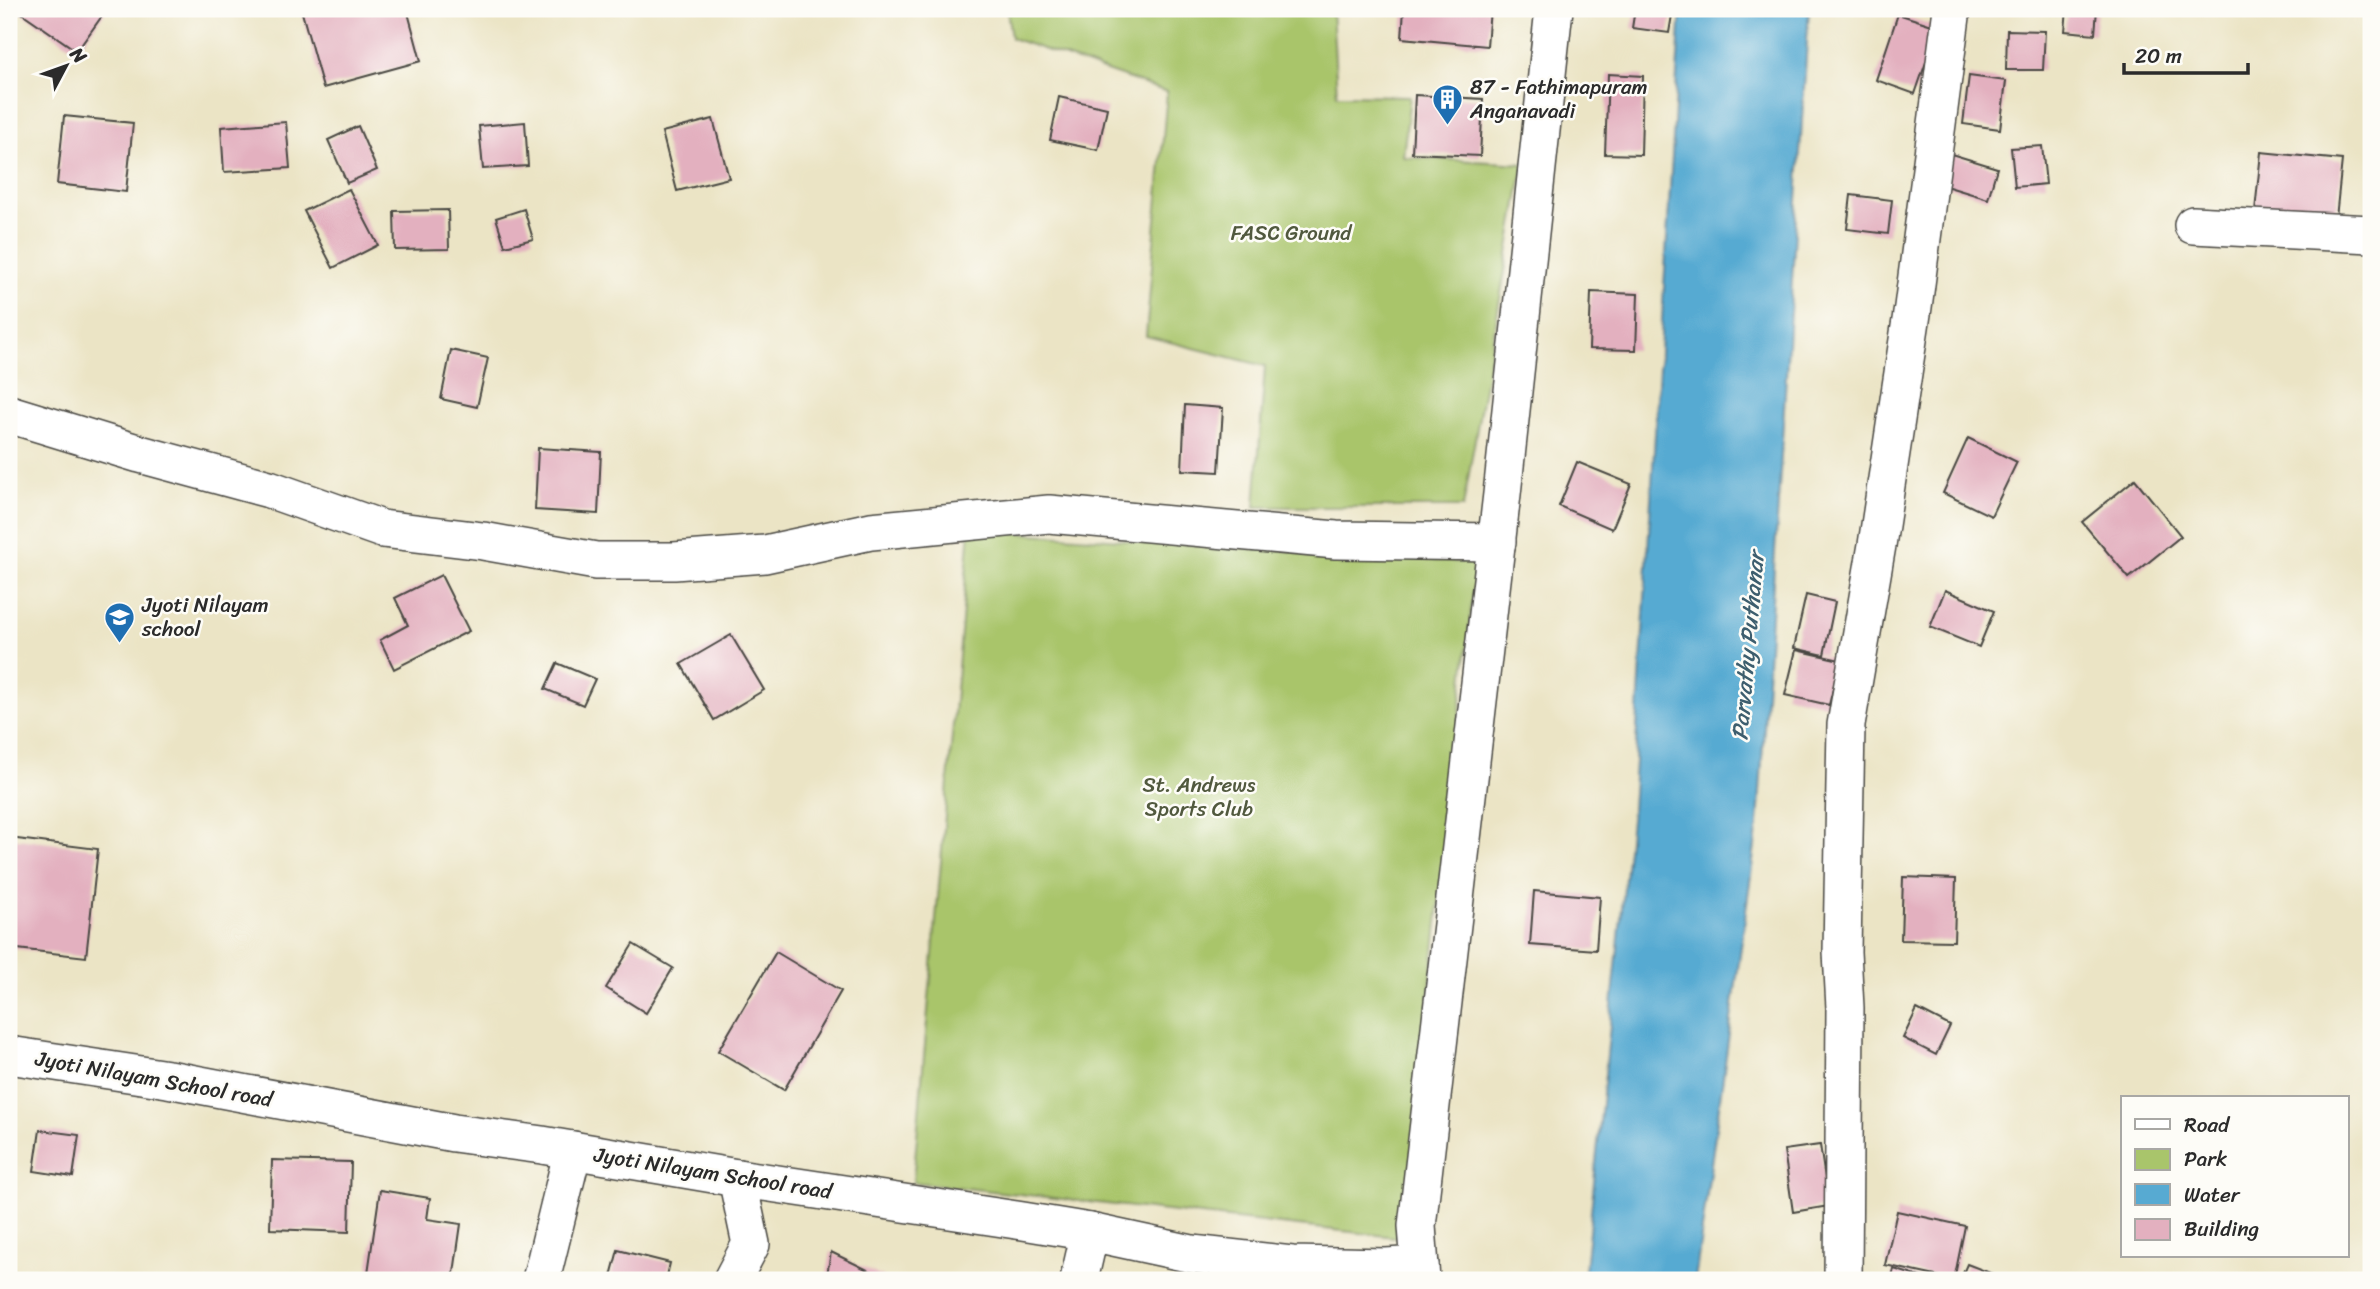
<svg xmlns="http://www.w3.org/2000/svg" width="2380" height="1289" font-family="Sriracha,sans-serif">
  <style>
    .green { fill: #a9c56b; stroke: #6a784b; stroke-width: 2 }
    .water { fill: #57aad2; stroke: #416a7e; stroke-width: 2 }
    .building { fill: #e3b0bf }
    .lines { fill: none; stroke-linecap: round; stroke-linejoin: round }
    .minor-casing { stroke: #484742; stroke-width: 40 }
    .minor { stroke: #fff; stroke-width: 37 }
    .labels { text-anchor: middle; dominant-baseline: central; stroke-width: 5; stroke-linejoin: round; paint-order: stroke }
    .poi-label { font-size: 21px; fill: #2b2b2b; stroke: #fdfcf7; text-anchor: start }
    .park-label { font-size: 21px; fill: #51593e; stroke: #fdfcf7 }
    .street-label { font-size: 21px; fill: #2b2b2b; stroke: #fdfcf7 }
    .water-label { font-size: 23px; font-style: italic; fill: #3d5e6e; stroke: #fdfcf7 }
  </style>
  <rect width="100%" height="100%" fill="#fdfcf7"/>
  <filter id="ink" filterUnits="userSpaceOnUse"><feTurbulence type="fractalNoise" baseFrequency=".0143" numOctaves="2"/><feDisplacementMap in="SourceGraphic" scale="14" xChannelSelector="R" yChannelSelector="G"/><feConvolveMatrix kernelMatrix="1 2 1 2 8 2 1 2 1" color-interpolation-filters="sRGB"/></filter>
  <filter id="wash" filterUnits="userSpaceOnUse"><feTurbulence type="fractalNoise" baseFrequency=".00686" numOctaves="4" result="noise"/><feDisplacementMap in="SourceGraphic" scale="28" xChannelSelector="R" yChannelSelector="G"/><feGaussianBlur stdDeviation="1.57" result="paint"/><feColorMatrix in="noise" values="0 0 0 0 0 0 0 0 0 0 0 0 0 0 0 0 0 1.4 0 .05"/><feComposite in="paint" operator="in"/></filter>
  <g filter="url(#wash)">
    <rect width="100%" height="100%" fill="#ebe4c5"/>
    <g class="green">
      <polygon points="1007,9 1332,9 1337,95 1410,96 1403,157 1524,164 1463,507 1255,507 1265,366 1146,336 1167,92 1011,38"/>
      <polygon points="970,530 1476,563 1403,1238 913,1182"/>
    </g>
    <polygon class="water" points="1681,9 1809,9 1758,824 1695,1280 1584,1280 1632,810"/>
    <g id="blocks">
      <g class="building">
        <polygon points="16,9 107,9 77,51"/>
        <polygon points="301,9 407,9 421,61 323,88"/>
        <polygon points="1404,9 1490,9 1487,46 1402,38"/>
        <polygon points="1635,9 1673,9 1669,33 1632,28"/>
        <polygon points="2067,9 2097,9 2095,34 2065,31"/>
        <polygon points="1898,14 1938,27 1915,94 1876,80"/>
        <polygon points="2007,30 2045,31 2043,70 2006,70"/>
        <polygon points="1608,74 1643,76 1641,155 1605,154"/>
        <polygon points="1969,76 2006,81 2000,129 1963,124"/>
        <polygon points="1415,95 1483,99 1480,156 1412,153"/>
        <polygon points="1059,97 1107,108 1098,150 1050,140"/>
        <polygon points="64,116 133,123 126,192 57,184"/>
        <polygon points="713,119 729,178 677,191 662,132"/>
        <polygon points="286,122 290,168 224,172 221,127"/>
        <polygon points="525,122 528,166 483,169 479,126"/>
        <polygon points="358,126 377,170 347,183 328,140"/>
        <polygon points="2042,146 2046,184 2015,187 2011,148"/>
        <polygon points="2261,152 2342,160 2336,218 2255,211"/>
        <polygon points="1948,153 1997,168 1988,199 1939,184"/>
        <polygon points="349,189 378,245 333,268 304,211"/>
        <polygon points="1851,195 1892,200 1888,234 1847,229"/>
        <polygon points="524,209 533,239 505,246 496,218"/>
        <polygon points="448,210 449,249 395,250 394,211"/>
        <polygon points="1591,292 1638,294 1636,350 1589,349"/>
        <polygon points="451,350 488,358 477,407 441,399"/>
        <polygon points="1185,405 1223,408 1219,472 1182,470"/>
        <polygon points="1968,438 2017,462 1991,516 1943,493"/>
        <polygon points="538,448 601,452 598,514 535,510"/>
        <polygon points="1577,462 1631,484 1612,529 1559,506"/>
        <polygon points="2135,479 2181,536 2129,578 2082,522"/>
        <polygon points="441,575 469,631 394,669 380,640 408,625 395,598"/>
        <polygon points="1945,590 1994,611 1979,647 1930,627"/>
        <polygon points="1806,595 1835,602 1824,655 1794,648"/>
        <polygon points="731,635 764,690 714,720 681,664"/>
        <polygon points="1796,650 1840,660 1829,705 1785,695"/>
        <polygon points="557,663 595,679 583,705 545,689"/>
        <polygon points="9,838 98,849 86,957 9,948"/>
        <polygon points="1903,877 1956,879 1954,941 1901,940"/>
        <polygon points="1534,891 1600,897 1596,950 1530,945"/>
        <polygon points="633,944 673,968 646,1013 606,988"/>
        <polygon points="776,952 841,991 784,1090 718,1051"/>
        <polygon points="1917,1009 1950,1026 1936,1055 1903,1038"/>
        <polygon points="40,1130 79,1135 73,1177 34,1171"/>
        <polygon points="1820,1145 1829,1206 1793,1212 1784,1150"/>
        <polygon points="272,1160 351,1162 349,1232 270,1229"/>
        <polygon points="380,1190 430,1198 427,1219 461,1224 453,1280 367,1280"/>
        <polygon points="1897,1211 1965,1226 1954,1280 1885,1265"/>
        <polygon points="618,1250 670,1263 666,1280 610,1280"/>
        <polygon points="831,1252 888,1280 826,1280"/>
        <polygon points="1967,1264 1993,1274 1990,1280 1960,1280"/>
        <polygon points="1894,1269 1929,1280 1891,1280"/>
      </g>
    </g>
  </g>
  <g filter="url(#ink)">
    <use href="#blocks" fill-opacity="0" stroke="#484742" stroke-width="2"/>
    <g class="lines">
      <defs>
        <g id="minor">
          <polyline points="2193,225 2371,234"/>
          <polyline points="9,414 140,454 269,489 382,529 483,541 596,561 674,561 765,554 871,531 1049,514 1336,540 1497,542"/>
          <polyline points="9,1055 168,1079 454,1133 542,1145 737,1178 1023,1221 1090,1232 1192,1254 1292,1265 1386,1267 1420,1265"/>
          <polyline points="541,1280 573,1150"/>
          <polyline points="732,1280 751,1244 737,1178"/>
          <polyline points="1079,1280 1090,1232"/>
          <polyline points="1421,1280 1417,1226 1502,494 1554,9"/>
          <polyline points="1843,1280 1845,1008 1842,952 1846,725 1877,545 1913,307 1952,9"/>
        </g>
      </defs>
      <use href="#minor" class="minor-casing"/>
      <use href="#minor" class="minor"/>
    </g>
  </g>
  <defs>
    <symbol id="building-pin" viewBox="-11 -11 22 30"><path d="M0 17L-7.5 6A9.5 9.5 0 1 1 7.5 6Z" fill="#1f6fb2" stroke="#fdfcf7"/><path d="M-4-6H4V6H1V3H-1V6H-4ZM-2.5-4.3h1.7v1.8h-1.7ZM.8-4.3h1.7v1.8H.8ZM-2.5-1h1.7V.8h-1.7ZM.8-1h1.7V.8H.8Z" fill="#fff"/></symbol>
    <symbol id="school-pin" viewBox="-11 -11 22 30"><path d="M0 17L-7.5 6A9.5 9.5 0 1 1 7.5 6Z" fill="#1f6fb2" stroke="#fdfcf7"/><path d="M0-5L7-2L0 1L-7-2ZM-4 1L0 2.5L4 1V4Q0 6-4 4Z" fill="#fff"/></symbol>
  </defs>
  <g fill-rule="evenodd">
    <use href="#building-pin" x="1430" y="82" width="35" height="47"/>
    <use href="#school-pin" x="102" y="600" width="35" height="47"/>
  </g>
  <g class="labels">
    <g class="poi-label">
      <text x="1470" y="87">87 - Fathimapuram<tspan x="1470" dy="24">Anganavadi</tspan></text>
      <text x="142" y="605">Jyoti Nilayam<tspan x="142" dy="24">school</tspan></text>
    </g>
    <g class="park-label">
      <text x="1291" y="233">FASC Ground</text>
      <text x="1199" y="785">St. Andrews<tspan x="1199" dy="24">Sports Club</tspan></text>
    </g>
    <g class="street-label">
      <text transform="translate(154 1079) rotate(10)">Jyoti Nilayam School road</text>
      <text transform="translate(713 1173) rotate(9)">Jyoti Nilayam School road</text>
    </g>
    <g class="water-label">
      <text transform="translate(1748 646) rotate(-85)">Parvathy Puthanar</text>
    </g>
  </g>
  <rect width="2380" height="1289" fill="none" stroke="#fdfcf7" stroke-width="35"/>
  <rect x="2121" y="1096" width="228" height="161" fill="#fdfcf7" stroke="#a9a8a5" stroke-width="2"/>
  <rect x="2135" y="1119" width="35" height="10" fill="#ffffff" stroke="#a9a8a5" stroke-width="2"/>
  <text x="2184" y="1132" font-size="21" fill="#2b2b2b">Road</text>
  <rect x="2135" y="1149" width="35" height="21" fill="#a9c56b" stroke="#a9a8a5" stroke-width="2"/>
  <text x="2184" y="1166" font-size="21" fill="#2b2b2b">Park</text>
  <rect x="2135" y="1184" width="35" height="21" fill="#57aad2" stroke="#a9a8a5" stroke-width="2"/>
  <text x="2184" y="1202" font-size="21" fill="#2b2b2b">Water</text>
  <rect x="2135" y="1219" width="35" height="21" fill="#e3b0bf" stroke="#a9a8a5" stroke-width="2"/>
  <text x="2184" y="1236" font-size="21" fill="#2b2b2b">Building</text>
  <g transform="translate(66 66) rotate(49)" stroke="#fdfcf7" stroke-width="5" paint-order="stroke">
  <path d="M0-5L12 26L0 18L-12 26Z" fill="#2b2b2b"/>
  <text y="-10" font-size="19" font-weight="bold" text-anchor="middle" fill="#2b2b2b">N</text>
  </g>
  <path d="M2124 63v10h124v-10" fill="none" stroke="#2b2b2b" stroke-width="3.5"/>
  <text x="2135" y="63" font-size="21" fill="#2b2b2b" stroke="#fdfcf7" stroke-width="5" paint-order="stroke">20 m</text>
</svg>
